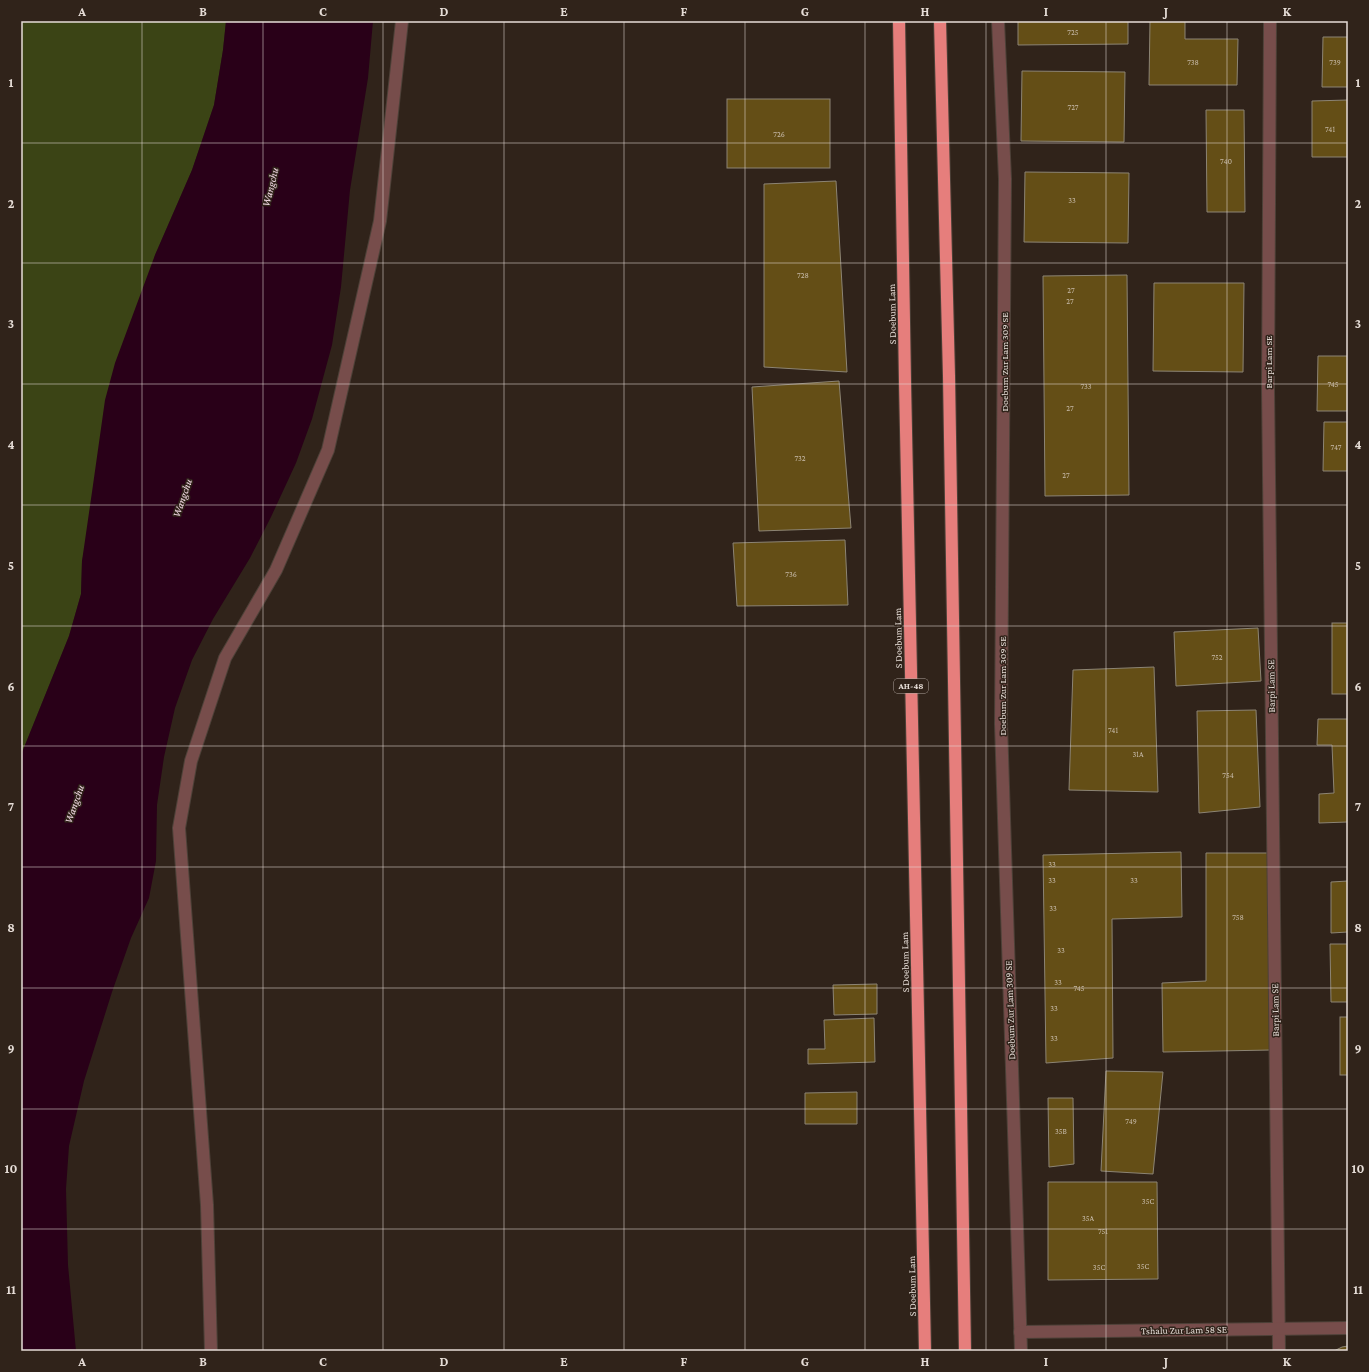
<svg xmlns="http://www.w3.org/2000/svg" width="1369" height="1372" font-family="'Crimson Pro',serif">
  <style>
    .green { fill: #3b4415 }
    .water { fill: #290018 }
    .building { fill: #644e16; stroke: #8c8474 }
    .lines { fill: none; stroke-linecap: round; stroke-linejoin: round }
    .lane-casing { stroke: #4d4138; stroke-width: 14 }
    .street-casing { stroke: #4d4138; stroke-width: 14 }
    .highway-casing { stroke: #4d4138; stroke-width: 14 }
    .lane { stroke: #774d4b; stroke-width: 12 }
    .street { stroke: #774d4b; stroke-width: 12 }
    .highway { stroke: #e67e7c; stroke-width: 12 }
    .grid { fill: none; stroke: #e6ddd7; stroke-width: 1; stroke-opacity: 0.55 }
    .labels { text-anchor: middle; dominant-baseline: central; stroke-width: 3; stroke-linejoin: round; paint-order: stroke }
    .number-label { font-size: 8px; fill: #c6b9a7 }
    .shield { fill: #30231a; stroke: #afa59e; stroke-width: 1 }
    .shield-label { font-size: 9px; font-weight: bold; fill: #e6ddd7 }
    .street-label { font-size: 10px; fill: #e6ddd7; stroke: #30231a }
    .water-label { font-size: 11px; font-style: italic; fill: #f4dbe6; stroke: #30231a }
    .neatline { fill: none; stroke: #e6ddd7; stroke-width: 1.5 }
    .grid-label { font-size: 13px; text-anchor: middle; font-weight: bold; fill: #e6ddd7 }
  </style>
  <rect width="100%" height="100%" fill="#30231a"/>
  <polygon class="green" points="21,21 226,21 223,50 214,105 192,170 155,255 82,561 81,594 69,636 21,755"/>
  <polygon class="water" points="226,21 373,21 368,78 350,190 341,287 332,345 312,419 296,463 271,517 250,558 213,619 192,660 175,708 164,757 157,805 156,861 149,898 131,938 112,992 84,1081 69,1146 66,1189 68,1265 76,1351 21,1351 21,755 69,636 81,594 82,561 92,492 105,400 115,363 155,255 192,170 214,105 223,50"/>
  <g class="building">
    <polygon points="1018,21 1128,21 1128,44 1018,45"/>
    <polygon points="1150,21 1185,21 1185,39 1238,39 1237,85 1149,85"/>
    <polygon points="1323,37 1348,37 1348,87 1322,87"/>
    <polygon points="1022,71 1125,72 1124,142 1021,141"/>
    <rect x="727" y="99" width="103" height="69"/>
    <polygon points="1348,100 1348,157 1312,157 1312,101"/>
    <polygon points="1206,110 1244,110 1245,212 1207,212"/>
    <polygon points="1025,172 1129,173 1128,243 1024,242"/>
    <polygon points="836,181 847,372 764,367 764,184"/>
    <polygon points="1127,275 1129,495 1045,496 1043,276"/>
    <polygon points="1154,283 1244,283 1243,372 1153,371"/>
    <polygon points="1318,356 1348,356 1348,411 1317,411"/>
    <polygon points="839,381 851,528 759,531 752,387"/>
    <polygon points="1324,422 1348,422 1348,471 1323,471"/>
    <polygon points="845,540 848,605 737,606 733,543"/>
    <rect x="1332" y="623" width="16" height="71"/>
    <polygon points="1258,628 1261,681 1176,686 1174,632"/>
    <polygon points="1154,667 1158,792 1069,790 1073,670"/>
    <polygon points="1256,710 1260,807 1199,813 1197,711"/>
    <polygon points="1318,719 1348,719 1348,822 1319,823 1319,794 1334,793 1332,745 1317,745"/>
    <polygon points="1181,852 1182,917 1112,919 1113,1058 1046,1063 1043,855"/>
    <polygon points="1206,853 1268,853 1272,1050 1163,1052 1162,983 1206,981"/>
    <polygon points="1348,881 1348,932 1331,933 1331,882"/>
    <polygon points="1330,944 1348,944 1348,1002 1331,1002"/>
    <polygon points="877,984 877,1014 834,1015 833,985"/>
    <rect x="1340" y="1017" width="8" height="58"/>
    <polygon points="874,1018 875,1062 808,1064 808,1049 825,1049 824,1020"/>
    <polygon points="1106,1071 1163,1072 1153,1174 1101,1171"/>
    <polygon points="857,1092 857,1124 805,1124 805,1093"/>
    <polygon points="1048,1098 1073,1098 1074,1164 1049,1167"/>
    <polygon points="1048,1182 1157,1182 1158,1279 1048,1280"/>
    <polygon points="1348,1346 1348,1351 1334,1351 1342,1347"/>
  </g>
  <g class="lines">
    <defs>
      <g id="lane">
        <polyline points="998,21 1005,179 1001,724 1021,1351"/>
        <polyline points="211,1351 207,1205 179,828 191,761 225,658 276,570 328,450 380,221 402,21"/>
      </g>
      <g id="street">
        <polyline points="1270,21 1268,388 1279,1351"/>
        <polyline points="1020,1332 1348,1328"/>
      </g>
      <g id="highway">
        <polyline points="899,21 905,382 925,1351"/>
        <polyline points="940,21 949,376 965,1351"/>
      </g>
    </defs>
    <use href="#lane" class="lane-casing"/>
    <use href="#street" class="street-casing"/>
    <use href="#highway" class="highway-casing"/>
    <use href="#lane" class="lane"/>
    <use href="#street" class="street"/>
    <use href="#highway" class="highway"/>
  </g>
  <path class="grid" d="M142 21V1351M263 21V1351M383 21V1351M504 21V1351M624 21V1351M745 21V1351M865 21V1351M986 21V1351M1106 21V1351M1227 21V1351M21 143H1348M21 263H1348M21 384H1348M21 505H1348M21 626H1348M21 746H1348M21 867H1348M21 988H1348M21 1109H1348M21 1229H1348"/>
  <g class="labels">
    <g class="number-label">
      <text x="1073" y="32">725</text>
      <text x="1193" y="62">738</text>
      <text x="1335" y="62">739</text>
      <text x="1073" y="107">727</text>
      <text x="1330" y="129">741</text>
      <text x="779" y="134">726</text>
      <text x="1226" y="161">740</text>
      <text x="1072" y="200">33</text>
      <text x="803" y="275">728</text>
      <text x="1071" y="290">27</text>
      <text x="1070" y="301">27</text>
      <text x="1333" y="384">745</text>
      <text x="1086" y="386">733</text>
      <text x="1070" y="408">27</text>
      <text x="1336" y="447">747</text>
      <text x="800" y="458">732</text>
      <text x="1066" y="475">27</text>
      <text x="791" y="574">736</text>
      <text x="1217" y="657">752</text>
      <text x="1113" y="730">741</text>
      <text x="1138" y="754">31A</text>
      <text x="1228" y="775">754</text>
      <text x="1052" y="864">33</text>
      <text x="1052" y="880">33</text>
      <text x="1134" y="880">33</text>
      <text x="1053" y="908">33</text>
      <text x="1238" y="917">758</text>
      <text x="1061" y="950">33</text>
      <text x="1058" y="982">33</text>
      <text x="1079" y="988">745</text>
      <text x="1054" y="1008">33</text>
      <text x="1054" y="1038">33</text>
      <text x="1131" y="1121">749</text>
      <text x="1061" y="1131">35B</text>
      <text x="1148" y="1201">35C</text>
      <text x="1088" y="1218">35A</text>
      <text x="1103" y="1231">751</text>
      <text x="1143" y="1266">35C</text>
      <text x="1099" y="1267">35C</text>
    </g>
    <rect class="shield" x="894" y="679" width="34" height="14" rx="3"/>
    <g class="shield-label">
      <text x="911" y="686">AH-48</text>
    </g>
    <g class="street-label">
      <text transform="translate(892 314) rotate(-91)">S Doebum Lam</text>
      <text transform="translate(1004 362) rotate(-90)">Doebum Zur Lam 309 SE</text>
      <text transform="translate(1268 362) rotate(-90)">Barpi Lam SE</text>
      <text transform="translate(898 638) rotate(-91)">S Doebum Lam</text>
      <text transform="translate(1002 686) rotate(-90)">Doebum Zur Lam 309 SE</text>
      <text transform="translate(1271 686) rotate(-91)">Barpi Lam SE</text>
      <text transform="translate(905 962) rotate(-91)">S Doebum Lam</text>
      <text transform="translate(1010 1010) rotate(-92)">Doebum Zur Lam 309 SE</text>
      <text transform="translate(1275 1010) rotate(-91)">Barpi Lam SE</text>
      <text transform="translate(912 1286) rotate(-91)">S Doebum Lam</text>
      <text transform="translate(1184 1330) rotate(-1)">Tshalu Zur Lam 58 SE</text>
    </g>
    <g class="water-label">
      <text transform="translate(270 187) rotate(-76)">Wangchu</text>
      <text transform="translate(182 498) rotate(-71)">Wangchu</text>
      <text transform="translate(74 804) rotate(-71)">Wangchu</text>
    </g>
  </g>
  <rect width="1369" height="1372" fill="none" stroke="#30231a" stroke-width="44"/>
  <rect x="22" y="22" width="1325" height="1328" class="neatline"/>
  <g class="grid-label">
    <text x="82" y="16">A</text>
    <text x="203" y="16">B</text>
    <text x="323" y="16">C</text>
    <text x="444" y="16">D</text>
    <text x="564" y="16">E</text>
    <text x="684" y="16">F</text>
    <text x="805" y="16">G</text>
    <text x="925" y="16">H</text>
    <text x="1046" y="16">I</text>
    <text x="1166" y="16">J</text>
    <text x="1287" y="16">K</text>
    <text x="11" y="87">1</text>
    <text x="1358" y="87">1</text>
    <text x="11" y="208">2</text>
    <text x="1358" y="208">2</text>
    <text x="11" y="328">3</text>
    <text x="1358" y="328">3</text>
    <text x="11" y="449">4</text>
    <text x="1358" y="449">4</text>
    <text x="11" y="570">5</text>
    <text x="1358" y="570">5</text>
    <text x="11" y="691">6</text>
    <text x="1358" y="691">6</text>
    <text x="11" y="811">7</text>
    <text x="1358" y="811">7</text>
    <text x="11" y="932">8</text>
    <text x="1358" y="932">8</text>
    <text x="11" y="1053">9</text>
    <text x="1358" y="1053">9</text>
    <text x="11" y="1173">10</text>
    <text x="1358" y="1173">10</text>
    <text x="11" y="1294">11</text>
    <text x="1358" y="1294">11</text>
    <text x="82" y="1366">A</text>
    <text x="203" y="1366">B</text>
    <text x="323" y="1366">C</text>
    <text x="444" y="1366">D</text>
    <text x="564" y="1366">E</text>
    <text x="684" y="1366">F</text>
    <text x="805" y="1366">G</text>
    <text x="925" y="1366">H</text>
    <text x="1046" y="1366">I</text>
    <text x="1166" y="1366">J</text>
    <text x="1287" y="1366">K</text>
  </g>
</svg>
